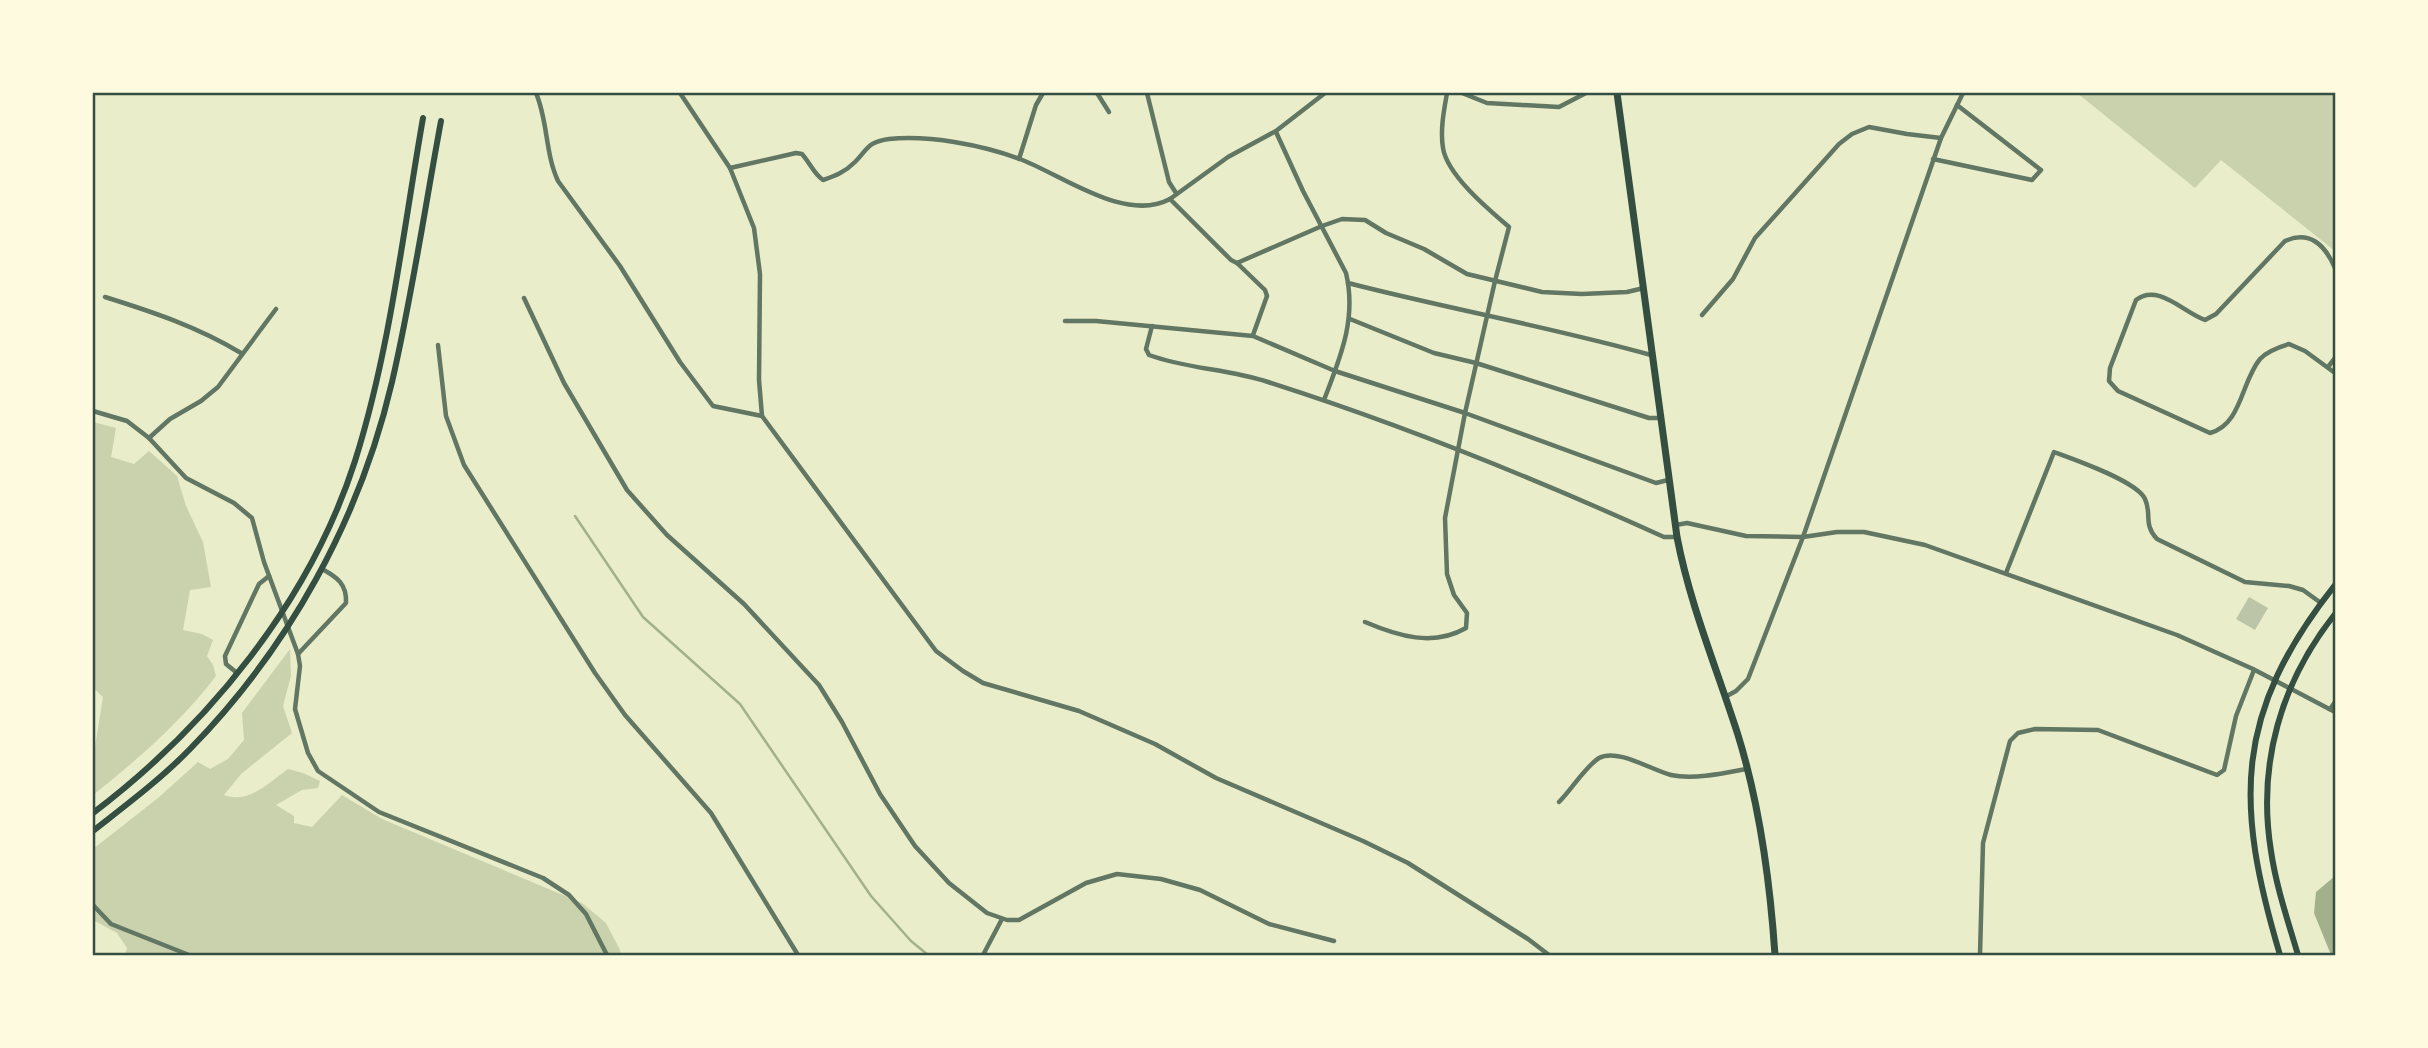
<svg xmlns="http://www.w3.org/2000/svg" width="2428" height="1048" font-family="'Nunito Sans',sans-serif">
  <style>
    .green { fill: #cad2ad }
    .water { fill: #a3b18a }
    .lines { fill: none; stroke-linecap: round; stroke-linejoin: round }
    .stream { stroke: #a3b18a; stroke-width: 2.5 }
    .building { fill: #bcc5a7 }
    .minor { stroke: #617663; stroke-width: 4.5 }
    .secondary { stroke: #344e41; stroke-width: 6 }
    .primary { stroke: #344e41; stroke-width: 6 }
    .trunk { stroke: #344e41; stroke-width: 7 }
    .neatline { fill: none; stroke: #344e41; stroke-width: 2.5 }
  </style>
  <rect width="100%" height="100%" fill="#e9edc9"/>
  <g class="green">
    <polygon points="2077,93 2335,93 2335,251 2221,160 2195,188"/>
    <path d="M93 422 116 428 111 457 134 464 149 451 177 476 186 506 203 542 211 587 190 590 183 630 202 634 213 640 207 656 213 665 216 676C181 722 138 759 93 795V759L103 697 93 688Z"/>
    <path d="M290 649 291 676 283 706 292 733 241 774 224 795C249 804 268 783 288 769L303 773 320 781 318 788 302 790 276 805 294 816V823L312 827 342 795 382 819 582 903 606 923 620 950 621 955H125L127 948 117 933 93 920V849L158 798 198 762 210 769 228 759 244 740 242 713Z"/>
  </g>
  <polygon class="water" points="2335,876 2335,955 2331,955 2314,913 2316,892"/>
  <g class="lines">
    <polyline class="stream" points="575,516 643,617 740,704 871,896 911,941 928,955"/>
  </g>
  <polygon class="building" points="2249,597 2268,608 2255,630 2236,619"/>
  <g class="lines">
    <g class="minor">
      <path d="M536 93C548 121 545 153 558 181L620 266 680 362 713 406 762 416"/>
      <polyline points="680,93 730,168 754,228 760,274 759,380 762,416 936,651 963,671 983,683 1079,711 1155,744 1216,778 1363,841 1408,863 1528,939 1549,955"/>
      <polyline points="1097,93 1109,112"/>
      <polyline points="1147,93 1169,182 1176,193"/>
      <polyline points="1462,93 1487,103 1559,107 1586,93"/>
      <path d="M1276 132 1303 191 1346 273C1357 319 1340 358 1324 400"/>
      <polyline points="1019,159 1036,105 1043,93"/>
      <polyline points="1933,159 2032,180 2041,170 1957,105"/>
      <path d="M730 168 796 153 802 154C810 163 814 174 823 180 835 176 845 172 855 162 868 149 867 142 889 139 930 135 982 145 1020 159 1064 176 1125 223 1170 199L1228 157 1276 131 1325 93"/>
      <polyline points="1170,199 1231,260 1237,263 1322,226 1342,219 1365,220 1386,233 1424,249 1467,274 1542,292 1582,294 1627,292 1644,288"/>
      <polyline points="1237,263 1265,290 1267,296 1253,335"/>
      <path d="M2335 268C2325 245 2310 230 2285 241L2216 314 2205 320C2183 312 2158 283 2136 300L2110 368 2109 381 2118 391 2210 433C2242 424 2241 382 2260 359 2267 351 2279 347 2289 344L2305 351 2335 373"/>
      <path d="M1348 283C1449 309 1551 327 1651 355"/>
      <path d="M105 297C153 312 198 327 241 353"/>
      <polyline points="524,298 564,383 627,490 667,535 744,604 819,685 842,722 880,794 915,846 949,883 987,913 1007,920 1019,920 1086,883 1117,874 1161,879 1200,890 1269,924 1334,941"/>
      <polyline points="1702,315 1733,279 1755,238 1839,144 1852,134 1869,127 1907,134 1941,138"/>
      <polyline points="1350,319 1434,353 1476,363 1649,418 1660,418"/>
      <polyline points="1065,321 1096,321 1253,336 1335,371 1465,413 1656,483 1668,480"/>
      <path d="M1152 326 1146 349 1149 355C1187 369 1229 369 1268 382 1403 425 1534 478 1664 537H1677"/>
      <polyline points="438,345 446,416 464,465 595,673 625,715 711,813 798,955"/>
      <polyline points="2328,367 2335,358"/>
      <polyline points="93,411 127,421 149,438 186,478 234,503 252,518 264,562 298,654 300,666 295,709 308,753 318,771 379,812 543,878 569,895 586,914 607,955"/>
      <polyline points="149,438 170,419 201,401 218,387 276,309"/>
      <polyline points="1676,525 1687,523 1746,536 1803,537 1837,532 1864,532 1925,545 2177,635 2253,669 2335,712"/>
      <path d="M2006 573 2054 452C2073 459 2137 481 2145 499 2152 514 2143 524 2157 539L2245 582 2289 586 2303 590 2321 603"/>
      <path d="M1365 622C1398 636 1433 647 1466 628L1467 613 1454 595 1447 574 1445 518 1465 413 1495 281 1509 227C1489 210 1447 175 1443 148 1440 130 1444 110 1447 93"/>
      <path d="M298 654 346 603C347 584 337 577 322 569"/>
      <polyline points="237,673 226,664 225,656 259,584 269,576"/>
      <polyline points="1725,697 1736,691 1748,679 1803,537 1941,138 1963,93"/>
      <polyline points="2330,709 2335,702"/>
      <path d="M1559 802C1572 789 1585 767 1599 758 1618 748 1651 770 1671 775 1693 780 1725 773 1746 769"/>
      <polyline points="93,905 111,924 189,955"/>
      <polyline points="983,955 1002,919"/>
      <polyline points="1980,955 1983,843 2010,741 2018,733 2035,729 2098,730 2217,775 2224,770 2236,716 2254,670"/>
    </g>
    <g class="secondary">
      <path d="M2280 955C2235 804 2233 714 2335 585"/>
      <path d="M2298 955C2288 921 2276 886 2271 851 2257 764 2281 682 2335 614"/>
    </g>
    <g class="primary">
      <path d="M93 813C209 725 310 601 355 461 390 350 403 232 423 118"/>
      <path d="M93 831C126 805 161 779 190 749 289 648 360 519 392 382 412 296 425 207 441 121"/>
    </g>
    <path class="trunk" d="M1617 93 1677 537C1690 605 1717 669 1738 735 1760 806 1770 881 1775 955"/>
  </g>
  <rect width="2428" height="1048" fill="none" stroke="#fefae0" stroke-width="189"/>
  <rect x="94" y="94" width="2240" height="860" class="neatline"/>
</svg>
